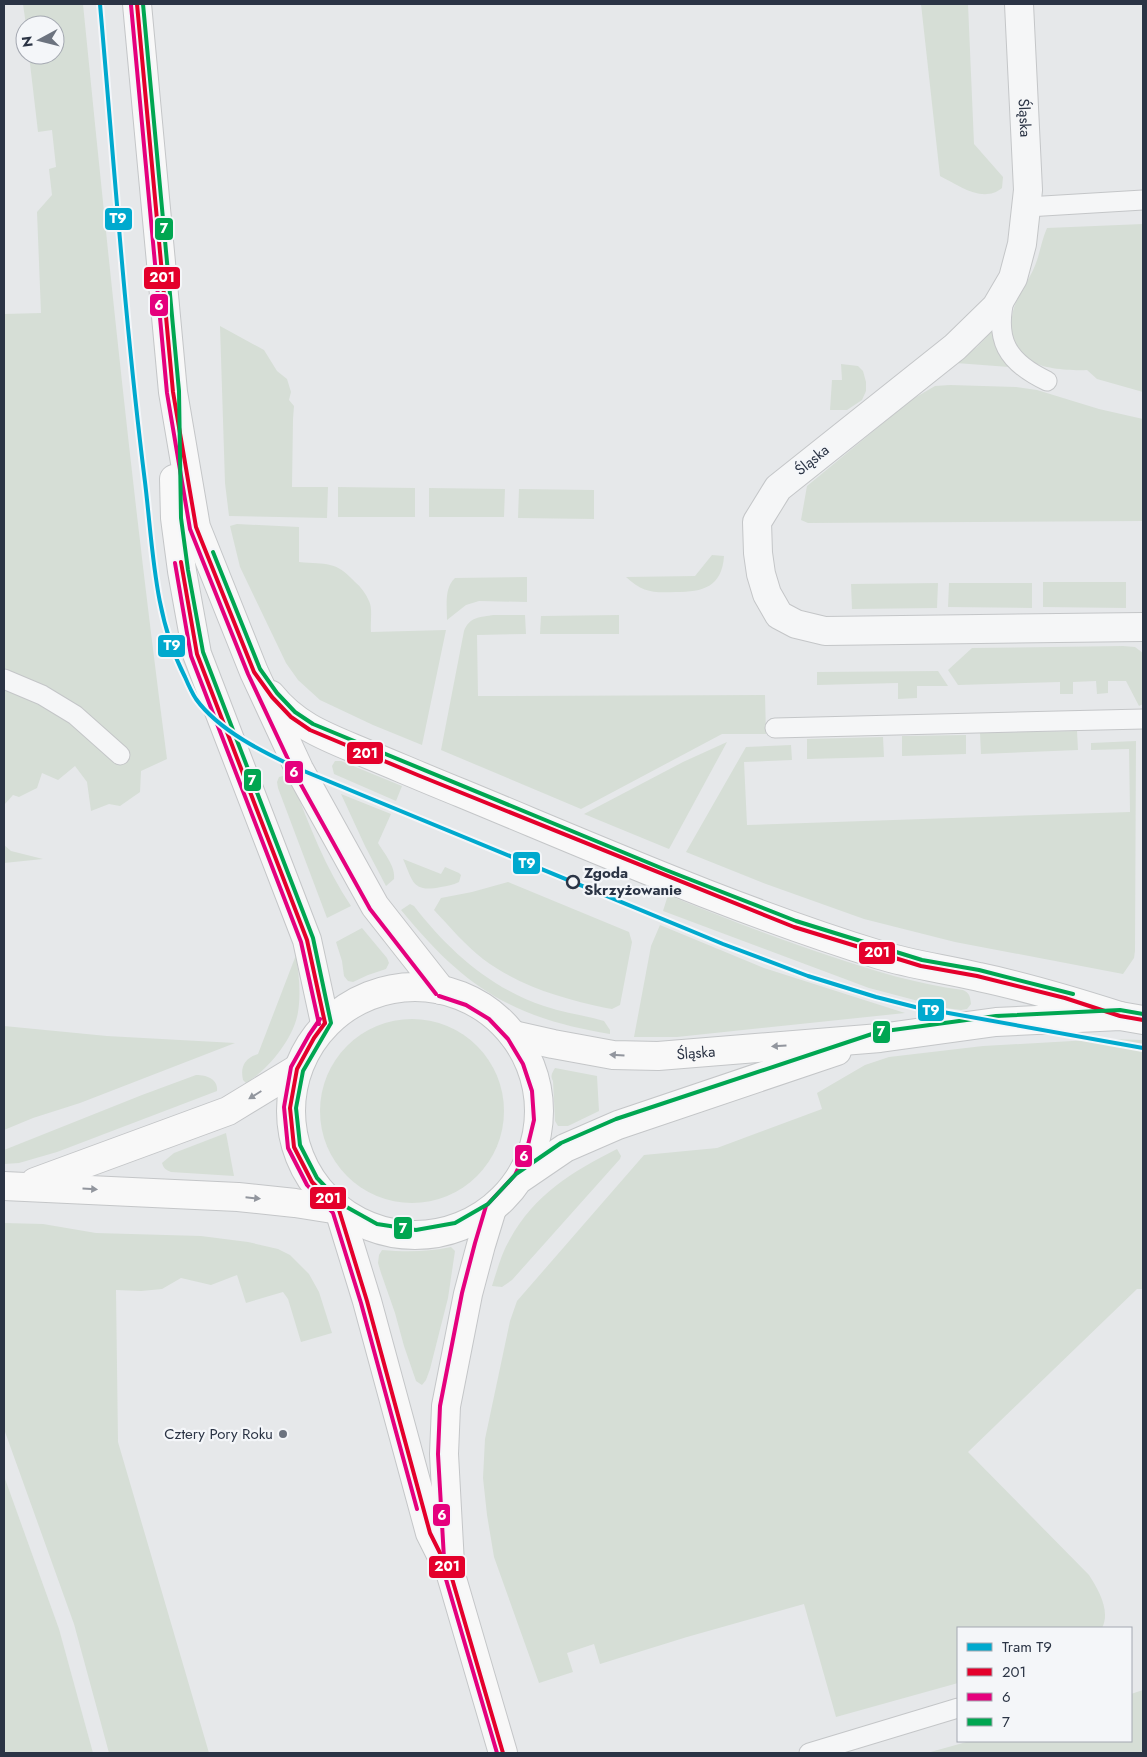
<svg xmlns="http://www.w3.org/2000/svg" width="1147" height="1757" font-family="Jost,sans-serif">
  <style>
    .green { fill: #d6ded6 }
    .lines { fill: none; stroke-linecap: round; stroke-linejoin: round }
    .lane-casing { stroke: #c4c6c8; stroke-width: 21 }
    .street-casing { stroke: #c4c6c8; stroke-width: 30 }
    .secondary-casing { stroke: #c4c6c8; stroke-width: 30 }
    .lane { stroke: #f5f6f7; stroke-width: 19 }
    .street { stroke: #f5f6f7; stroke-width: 28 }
    .secondary { stroke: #f8f8f8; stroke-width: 28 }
    .bus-1-casing { stroke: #f4f6f9; stroke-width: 8 }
    .bus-2-casing { stroke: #f4f6f9; stroke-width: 8 }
    .bus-3-casing { stroke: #f4f6f9; stroke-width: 8 }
    .bus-1 { stroke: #e4002b; stroke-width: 4 }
    .bus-2 { stroke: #e5007d; stroke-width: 4 }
    .bus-3 { stroke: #00a651; stroke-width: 4 }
    .tram-1-casing { stroke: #f4f6f9; stroke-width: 8 }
    .tram-1 { stroke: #00a9ce; stroke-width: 4 }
    .oneway { fill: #92969e }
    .stop-dot { fill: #f4f6f9; stroke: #2b3445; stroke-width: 2.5 }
    .poi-dot { fill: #6c737f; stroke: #f4f6f9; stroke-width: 2 }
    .labels { text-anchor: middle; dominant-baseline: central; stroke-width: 4.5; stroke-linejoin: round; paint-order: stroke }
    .street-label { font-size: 15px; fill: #2b3445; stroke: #f4f6f9 }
    .stop-label { font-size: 15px; font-weight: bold; fill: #2b3445; stroke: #f4f6f9; text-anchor: start }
    .poi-label { font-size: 15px; fill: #2b3445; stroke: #f4f6f9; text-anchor: end }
    .line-badge { stroke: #f4f6f9; stroke-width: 2 }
    .badge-label { font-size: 14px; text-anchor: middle; font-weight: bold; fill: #fff }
  </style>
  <rect width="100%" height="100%" fill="#e6e8ea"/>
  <g class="green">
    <path d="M23 4H83C108 256 134 508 167 759L141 771 140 792 120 806 109 804 91 811 87 782 75 766 58 780 42 773 37 788 19 797 13 795 4 805V314L41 313 37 212 52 195 49 169 56 167 52 130 38 132 29 55H55V25H26Z"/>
    <path d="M921 4H968L974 144 1003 177 1002 188C983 204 958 185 940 176Z"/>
    <path d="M1143 224V392L1097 379 1087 370C1073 371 1043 369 1031 361 1017 352 1009 334 1012 317 1014 299 1027 284 1034 268 1040 255 1041 241 1047 228Z"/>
    <polygon points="220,326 264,350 277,371 287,379 291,392 289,400 294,406 293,419 292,487 328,487 327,518 229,516 225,483"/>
    <polygon points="992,331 998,352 1009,367 956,363 977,347"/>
    <polygon points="841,364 858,366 863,371 866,382 866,391 862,400 847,410 830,410 832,380 842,380"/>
    <polygon points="950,385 1016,387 1037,390 1099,409 1143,419 1143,521 808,523 801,520 807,486 911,400 935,386"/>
    <polygon points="338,487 415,488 415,517 338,517"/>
    <polygon points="429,488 505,489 504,517 429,517"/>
    <polygon points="519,489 594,490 594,519 518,518"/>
    <path d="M237 524 299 527V562C327 565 335 560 355 582 361 587 366 594 369 601 373 609 370 622 371 632L446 630 422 745 373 725 320 700 298 680 286 663 240 567 230 526Z"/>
    <path d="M712 555 724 556C722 587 703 592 676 592 654 593 643 593 626 577L695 576Z"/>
    <path d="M527 577V602L479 601 466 605 447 620C447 606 444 588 455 578Z"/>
    <polygon points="1043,582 1126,582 1126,608 1043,607"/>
    <polygon points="938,583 937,608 852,609 851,584"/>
    <polygon points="949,583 1032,583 1032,608 948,607"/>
    <path d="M494 615H525L526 634 477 635 478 696 765 695 766 734H722L581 809 441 750 464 631C469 617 480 617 494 615Z"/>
    <polygon points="619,615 619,634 540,634 541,616"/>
    <polygon points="1123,646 1135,647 1143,653 1143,704 1139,706 1126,681 1108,681 1108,693 1097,694 1096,681 1073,682 1073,694 1060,694 1060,682 958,685 948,670 972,648"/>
    <polygon points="938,671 948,686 917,686 917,698 898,699 898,683 817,685 817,672"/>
    <polygon points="1077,731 1078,750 981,754 980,733"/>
    <polygon points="966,735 966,754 902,756 902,736"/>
    <polygon points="883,737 884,757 807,759 807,739"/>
    <polygon points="1136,741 1135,951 1134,958 1123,974 955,942 864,919 766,884 686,852 746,747 791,745 792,760 744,762 747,825 1130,812 1129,749 1091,750 1091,743"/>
    <polygon points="727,742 669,849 584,814 683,762"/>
    <polygon points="335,761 341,761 402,786 396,801 334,774 332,766"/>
    <path d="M283 776 289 777 293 783C309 825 326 869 351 906L327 918 278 788 277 782 279 777Z"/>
    <path d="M341 794 391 814 378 843C384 853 396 867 394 879L386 886 365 846Z"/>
    <polygon points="4,845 11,851 43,859 4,863"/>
    <path d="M403 859 441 874 445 867 459 873 461 875 459 882C453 885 447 886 441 887 412 893 413 881 403 859Z"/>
    <path d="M508 882 629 932 632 942 620 1005 612 1009 606 1008C563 999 519 986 483 959 465 945 450 927 434 910L441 898 472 892Z"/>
    <path d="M668 895C722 917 775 938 830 956 874 971 917 984 963 990 970 993 970 997 971 1004L967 1009 961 1010 945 1008 869 988 663 911Z"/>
    <path d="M410 904 414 906C448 950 490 988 544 1006 564 1013 584 1015 604 1021L610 1030V1034C512 1018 464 987 401 910Z"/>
    <polygon points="660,925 764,968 905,1013 677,1037 634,1037 651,946"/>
    <polygon points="362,928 387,958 389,963 386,969 368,975 353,982 348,981 344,976 342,961 336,942"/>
    <path d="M296 955C299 974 301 993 298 1012 294 1038 268 1070 246 1083L243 1080C240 1066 245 1058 258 1054Z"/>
    <circle cx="412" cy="1111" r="92"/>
    <polygon points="4,1026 107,1036 235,1043 80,1103 33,1118 4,1130"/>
    <path d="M1107 1039 1143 1040V1289H1137L968 1452 1089 1575C1098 1589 1111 1611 1102 1628H958V1683L836 1717 804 1604 687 1637 600 1664 594 1644 567 1653 573 1672 539 1683 494 1557 487 1515 483 1478 485 1439 510 1321 517 1301 644 1155 717 1148 822 1109 817 1093 865 1065 889 1057 983 1046Z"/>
    <path d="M555 1068 597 1076 599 1111 568 1126H558L555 1121 553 1081C550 1076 552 1073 555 1068Z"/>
    <path d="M196 1075C207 1075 218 1079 217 1091L57 1152 19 1163 4 1164V1150L142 1095Z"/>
    <path d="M226 1133 234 1176 171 1172C166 1170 164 1169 162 1163L174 1153Z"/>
    <path d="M617 1149 621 1156 620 1159 512 1280 502 1287 492 1286C497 1271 501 1254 510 1239 534 1195 573 1171 617 1149Z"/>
    <polygon points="4,1223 43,1224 96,1233 201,1236 248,1242 278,1249 290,1255 309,1274 319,1292 332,1333 301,1342 288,1299 283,1292 246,1303 237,1275 211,1285 181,1278 162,1289 141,1291 116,1290 118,1442 209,1753 109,1753 74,1624 4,1429"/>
    <path d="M451 1247 455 1251 448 1298 430 1369 426 1380 422 1385 416 1381 404 1346 395 1313 381 1273 378 1263 379 1255 382 1250C406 1252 427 1252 451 1247Z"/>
    <polygon points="4,1476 59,1629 93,1753 4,1753"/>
    <polygon points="1143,1690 1143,1753 927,1753 970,1741 1131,1741 1131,1694"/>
  </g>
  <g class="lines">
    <defs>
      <g id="lane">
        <polyline points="1027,207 1143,200"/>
        <path d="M1005 296C994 340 1007 362 1047 381"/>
        <polyline points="4,679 42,695 75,715 120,755"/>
        <polyline points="775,728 1143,719"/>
        <polyline points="809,1753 958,1708"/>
      </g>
      <g id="street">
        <path id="s1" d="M1019 4 1028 190 1022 244 1013 278 996 307 955 347 778 488 757 522 758 553 761 574 767 594 779 615 796 624 825 631 1143 627"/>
      </g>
      <g id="secondary">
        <polyline points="137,4 173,392 196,527 254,672 299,769 375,906 441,990"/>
        <polyline points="174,479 175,518 182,571 197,654 307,940 325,1023"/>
        <path d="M271 695C298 729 333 739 372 756 401 768 431 781 461 793 599 850 737 911 880 955 913 965 946 969 979 977 1027 987 1073 1001 1120 1016"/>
        <circle cx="415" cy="1111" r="124"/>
        <path id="s2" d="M513 1035 553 1044 613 1055 658 1056 880 1038 996 1022 1120 1016 1143 1020"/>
        <polyline points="521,1178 565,1148 618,1125 837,1051"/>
        <polyline points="35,1182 228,1111 297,1069"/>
        <polyline points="4,1186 238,1197 295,1203 339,1210"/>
        <polyline points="339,1210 367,1301 430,1533 451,1575 503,1753"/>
        <polyline points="450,1564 444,1454 446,1406 468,1294 481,1245 492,1209"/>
      </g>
    </defs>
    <use href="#lane" class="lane-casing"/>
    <use href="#street" class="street-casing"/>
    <use href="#secondary" class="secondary-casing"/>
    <use href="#lane" class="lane"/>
    <use href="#street" class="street"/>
    <use href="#secondary" class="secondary"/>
    <defs>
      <g id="bus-1">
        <polyline points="137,4 173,392 196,527 254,672 272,697 291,717 310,730 420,776 794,927 921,966 977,976 1065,998 1120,1016 1143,1020"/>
        <polyline points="181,562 197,654 307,940 325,1023"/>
        <polyline points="325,1023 314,1038 297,1069 290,1108 294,1147 312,1182 339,1210 367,1301 430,1533 451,1575 503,1753"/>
      </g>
      <g id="bus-2">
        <polyline points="131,5 167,393 190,529 248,674 294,772 370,909 436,994"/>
        <polyline points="175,563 191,656 301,942 319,1024"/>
        <polyline points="439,996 466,1005 489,1019 508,1039 523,1064 532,1091 534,1120 527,1149 515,1175 486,1206 475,1243 462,1293 440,1406 438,1454 445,1576 497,1753"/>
        <polyline points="320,1019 309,1035 291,1067 284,1107 288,1148 307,1185 333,1213 361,1303 417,1509"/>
      </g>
      <g id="bus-3">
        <polyline points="143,4 179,391 181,518 188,570 203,652 313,938 331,1023 303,1071 296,1108 300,1145 317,1178 343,1205 377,1224 416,1230 455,1223 488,1204 516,1174 561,1143 616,1119 878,1032 996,1016 1120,1010 1143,1014"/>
        <polyline points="213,552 260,669 277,693 295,712 313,724 666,870 796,921 922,960 979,970 1073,994"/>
      </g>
    </defs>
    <use href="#bus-1" class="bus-1-casing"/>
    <use href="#bus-2" class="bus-2-casing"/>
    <use href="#bus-3" class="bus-3-casing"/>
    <use href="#bus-1" class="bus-1"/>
    <use href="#bus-2" class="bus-2"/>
    <use href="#bus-3" class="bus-3"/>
    <defs>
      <path id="tram-1" d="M100 4C114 163 125 323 145 482 153 548 154 617 185 677 188 684 192 693 196 699 219 731 265 753 299 769L723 944 808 976 876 997 915 1007 1143 1048"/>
    </defs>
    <use href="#tram-1" class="tram-1-casing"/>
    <use href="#tram-1" class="tram-1"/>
  </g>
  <defs><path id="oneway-solid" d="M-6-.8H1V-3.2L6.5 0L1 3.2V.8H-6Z" transform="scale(1.25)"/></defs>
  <g class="oneway">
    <use href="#oneway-solid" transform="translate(779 1046) rotate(176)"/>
    <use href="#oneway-solid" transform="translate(617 1055) rotate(-176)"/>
    <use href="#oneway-solid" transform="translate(255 1095) rotate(148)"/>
    <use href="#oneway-solid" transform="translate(90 1189) rotate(3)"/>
    <use href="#oneway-solid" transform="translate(253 1198) rotate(6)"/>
  </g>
  <circle class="stop-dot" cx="573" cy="882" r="6"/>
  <circle class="poi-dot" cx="283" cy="1434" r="5"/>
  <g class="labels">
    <g class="street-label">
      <text stroke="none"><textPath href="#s1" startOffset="114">Śląska</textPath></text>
      <text transform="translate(812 460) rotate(-39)">Śląska</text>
      <text stroke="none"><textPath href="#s2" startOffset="185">Śląska</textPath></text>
    </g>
    <g class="stop-label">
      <text x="584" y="873">Zgoda<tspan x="584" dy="17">Skrzyżowanie</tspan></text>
    </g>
    <g class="poi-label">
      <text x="273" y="1434">Cztery Pory Roku</text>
    </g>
  </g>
  <g class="line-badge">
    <rect x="104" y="207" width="29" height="24" rx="5" fill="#00a9ce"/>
    <rect x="154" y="217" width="20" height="24" rx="5" fill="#00a651"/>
    <rect x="143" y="266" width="38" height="24" rx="5" fill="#e4002b"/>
    <rect x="149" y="293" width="20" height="24" rx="5" fill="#e5007d"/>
    <rect x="157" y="634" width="29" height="24" rx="5" fill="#00a9ce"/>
    <rect x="346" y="741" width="38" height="24" rx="5" fill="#e4002b"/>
    <rect x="284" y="760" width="20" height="24" rx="5" fill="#e5007d"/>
    <rect x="243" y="768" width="19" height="24" rx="5" fill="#00a651"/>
    <rect x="512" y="851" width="29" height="24" rx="5" fill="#00a9ce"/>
    <rect x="858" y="941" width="38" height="24" rx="5" fill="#e4002b"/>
    <rect x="917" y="998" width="28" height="24" rx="5" fill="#00a9ce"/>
    <rect x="872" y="1020" width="19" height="24" rx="5" fill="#00a651"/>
    <rect x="514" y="1144" width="19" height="24" rx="5" fill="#e5007d"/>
    <rect x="309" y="1186" width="38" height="24" rx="5" fill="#e4002b"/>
    <rect x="393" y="1216" width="20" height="24" rx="5" fill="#00a651"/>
    <rect x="432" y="1503" width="19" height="24" rx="5" fill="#e5007d"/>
    <rect x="428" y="1555" width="38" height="24" rx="5" fill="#e4002b"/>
  </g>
  <g class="badge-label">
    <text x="118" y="223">T9</text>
    <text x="164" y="233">7</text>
    <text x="162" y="282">201</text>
    <text x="159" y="310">6</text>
    <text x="172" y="650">T9</text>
    <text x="365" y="758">201</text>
    <text x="294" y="777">6</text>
    <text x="252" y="785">7</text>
    <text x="527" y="868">T9</text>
    <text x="877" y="957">201</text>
    <text x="931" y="1015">T9</text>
    <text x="881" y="1036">7</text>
    <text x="524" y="1161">6</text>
    <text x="328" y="1203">201</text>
    <text x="403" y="1233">7</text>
    <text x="442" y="1520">6</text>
    <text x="447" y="1571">201</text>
  </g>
  <rect width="1147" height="1757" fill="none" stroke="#2b3445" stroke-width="10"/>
  <rect x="957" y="1627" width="175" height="115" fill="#f4f6f9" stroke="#a4a8b1"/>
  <rect x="967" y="1643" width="25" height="8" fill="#00a9ce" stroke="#a4a8b1"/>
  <text x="1002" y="1652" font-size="15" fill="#2b3445">Tram T9</text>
  <rect x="967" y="1668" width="25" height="8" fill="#e4002b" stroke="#a4a8b1"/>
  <text x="1002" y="1677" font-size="15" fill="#2b3445">201</text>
  <rect x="967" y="1693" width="25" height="8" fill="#e5007d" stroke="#a4a8b1"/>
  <text x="1002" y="1702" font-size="15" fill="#2b3445">6</text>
  <rect x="967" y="1718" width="25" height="8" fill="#00a651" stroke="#a4a8b1"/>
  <text x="1002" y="1727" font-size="15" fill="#2b3445">7</text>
  <g transform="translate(40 40) rotate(263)"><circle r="24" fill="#f4f6f9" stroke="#a4a8b1"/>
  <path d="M0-4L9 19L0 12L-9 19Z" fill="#6c737f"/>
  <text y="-8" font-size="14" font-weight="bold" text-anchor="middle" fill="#2b3445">N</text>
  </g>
</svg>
